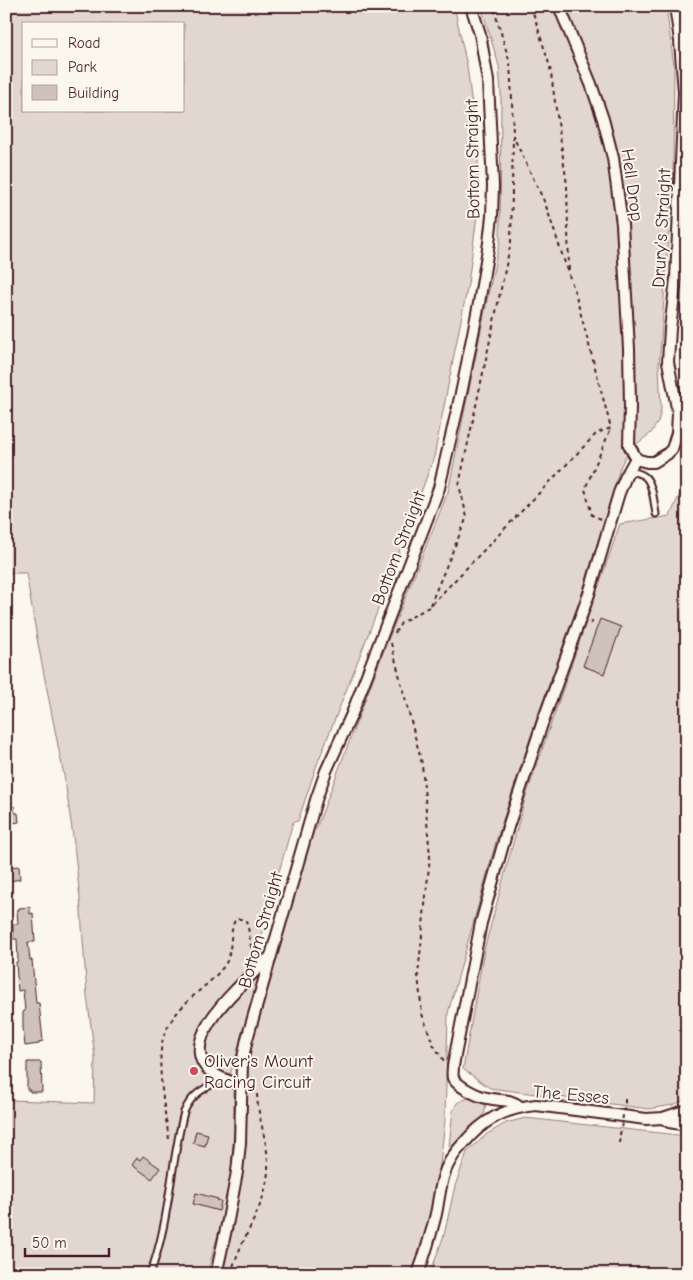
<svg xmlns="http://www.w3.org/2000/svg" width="693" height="1280" font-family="'Comic Neue',sans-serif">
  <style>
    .green { fill: #e2d7d0; stroke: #967b7e; fill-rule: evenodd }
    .building { fill: #cfc2bc; stroke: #4a1f2b }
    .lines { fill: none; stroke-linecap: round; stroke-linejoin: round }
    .service-casing { stroke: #4a1f2b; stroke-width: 9 }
    .minor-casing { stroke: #4a1f2b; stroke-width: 14 }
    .path { stroke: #4a1f2b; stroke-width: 2; stroke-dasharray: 4 4; stroke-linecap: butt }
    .service { stroke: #fbf7ec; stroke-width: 5 }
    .minor { stroke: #fbf7ec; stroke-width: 10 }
    .path-bridge { stroke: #4a1f2b; stroke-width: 2; stroke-dasharray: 4 4; stroke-linecap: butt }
    .poi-dot { fill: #d1495b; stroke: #fbf7ec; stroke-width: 2 }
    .labels { text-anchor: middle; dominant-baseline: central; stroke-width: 4; stroke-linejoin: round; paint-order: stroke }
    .street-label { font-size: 18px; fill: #4a1f2b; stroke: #fbf7ec }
    .poi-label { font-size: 18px; fill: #4a1f2b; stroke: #fbf7ec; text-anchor: start }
  </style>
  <rect width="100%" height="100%" fill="#fbf7ec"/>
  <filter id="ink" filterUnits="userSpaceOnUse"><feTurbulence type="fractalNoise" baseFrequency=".02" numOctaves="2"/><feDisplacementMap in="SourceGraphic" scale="10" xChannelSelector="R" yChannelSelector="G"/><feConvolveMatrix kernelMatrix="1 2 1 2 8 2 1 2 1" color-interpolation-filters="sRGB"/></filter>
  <g filter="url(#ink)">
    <g class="green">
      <path d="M6 6H454L467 66 478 153V208L468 284 434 457 377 612 316 767 298 821 293 822 258 946 260 949 256 953 262 972 245 1031 230 1075 234 1090V1129L231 1171 224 1213 207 1274H6L10 1100 94 1103 95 1057 87 996 80 898 73 836 65 781 38 644 26 573H6ZM24 24H184V111H24Z"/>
      <polygon points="481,6 666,6 674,67 673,174 659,366 661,409 658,422 651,433 634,446 626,456 621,465 582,593 537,718 497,838 448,1013 445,1120 440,1165 434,1200 425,1240 412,1274 220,1274 238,1200 243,1166 245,1130 246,1097 248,1069 255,1027 311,829 316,829 386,645 448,492 490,286 500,241 501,94 499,66"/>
      <polygon points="687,235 687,343 680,318"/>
      <polygon points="687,478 687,1099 673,1105 649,1109 490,1088 463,1069 484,950 525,799 620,524 670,516"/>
      <path d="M465 1099C471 1098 476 1098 481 1101 498 1109 462 1140 455 1147L451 1149 449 1146 453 1110 457 1103Z"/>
      <polygon points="525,1118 687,1136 687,1274 430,1274 444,1235 455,1186 467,1152 487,1134 506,1123"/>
    </g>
    <g class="building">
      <polygon points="600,619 621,627 604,674 583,666"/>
      <polygon points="14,806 15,813 18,813 19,822 6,824 6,808"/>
      <polygon points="19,866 20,879 10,881 8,867"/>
      <polygon points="30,907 30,914 33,913 35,942 28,942 30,960 32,960 36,1003 39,1003 43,1041 39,1042 39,1044 25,1046 23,1028 23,1011 25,1011 23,990 18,991 16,962 18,961 17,939 13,939 13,924 18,924 17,910 19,910 19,908"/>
      <polygon points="27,1062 41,1062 42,1092 30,1092 30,1090 27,1090"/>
      <polygon points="196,1131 208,1134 205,1146 193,1143"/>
      <polygon points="143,1156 160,1168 152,1179 132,1165 137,1158 140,1160"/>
      <polygon points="196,1193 218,1199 217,1200 221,1201 219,1211 193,1204"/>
    </g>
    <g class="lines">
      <defs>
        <g id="service">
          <path d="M629 471C634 472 640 473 644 476 653 482 654 504 656 514"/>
          <path d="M150 1274C170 1222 170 1166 184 1112 192 1093 205 1088 223 1079"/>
        </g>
        <g id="minor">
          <polyline points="559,6 591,84 603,119 613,158 622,224 629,349 630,407 629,445 636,458 639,460 647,462 654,462 667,454 672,449 677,433 678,413 668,362 670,329 676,279 684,92 680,41 675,6"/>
          <path d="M241 1085C233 1082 223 1080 216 1075 165 1045 248 979 270 957"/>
          <path d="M521 1107C507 1097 502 1102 487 1098 479 1097 457 1086 453 1078 452 1075 453 1070 453 1066L481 923 508 827 542 724 589 594 619 493 626 476 636 458"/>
          <polyline points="663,1118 669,1122 687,1125"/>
          <polyline points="215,1274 218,1266 228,1220 237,1172 240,1143 242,1062 247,1039 316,800 326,771 351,716 439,488 462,389 479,303 489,243 492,216 493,186 488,81 480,34 471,6"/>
          <path d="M418 1274C425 1255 431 1234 436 1214 439 1200 440 1183 446 1169 450 1160 456 1151 463 1144 483 1120 505 1108 536 1105L646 1119 663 1118 687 1110"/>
        </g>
      </defs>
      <use href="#service" class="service-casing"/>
      <use href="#minor" class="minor-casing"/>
      <g class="path">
        <polyline points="531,6 550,67 567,185 569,273"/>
        <polyline points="601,519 592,515 585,489 611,428"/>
        <polyline points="430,605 467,517 459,485 511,242 513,136 512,99 510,63 493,6"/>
        <polyline points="590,624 595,619"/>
        <polyline points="395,633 401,623 429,607 597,433 611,428 576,296 545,203 513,136"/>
        <polyline points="391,643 422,764 430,856 418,975 422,1014 433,1044 444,1061"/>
        <polyline points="625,1103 625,1097"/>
        <path d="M169 1139C165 1112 157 1070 162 1043 165 1028 174 1015 185 1004 198 990 216 979 226 963 233 951 229 927 236 919H243L246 921 248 927 253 960"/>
        <polyline points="619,1143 620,1135"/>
        <polyline points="682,1153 685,1135"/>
        <path d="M231 1274C240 1238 267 1207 268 1169 269 1143 257 1118 257 1092"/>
      </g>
      <use href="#service" class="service"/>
      <use href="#minor" class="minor"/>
      <polyline class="path-bridge" points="620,1135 625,1103"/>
    </g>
  </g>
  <circle class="poi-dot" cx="194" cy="1071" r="5"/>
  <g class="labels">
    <g class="street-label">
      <text transform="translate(473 159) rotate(-91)">Bottom Straight</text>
      <text transform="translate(632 185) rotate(82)">Hell Drop</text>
      <text transform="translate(662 228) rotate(-87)">Drury's Straight</text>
      <text transform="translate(399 548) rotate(-69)">Bottom Straight</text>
      <text transform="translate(261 930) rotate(-74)">Bottom Straight</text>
      <text transform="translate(571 1095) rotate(5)">The Esses</text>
    </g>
    <g class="poi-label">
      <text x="204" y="1061">Oliver's Mount<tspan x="204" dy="21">Racing Circuit</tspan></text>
    </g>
  </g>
  <rect width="693" height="1280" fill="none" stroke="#fbf7ec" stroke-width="25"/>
  <rect x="12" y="12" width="668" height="1255" fill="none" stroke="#4a1f2b" stroke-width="2" filter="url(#ink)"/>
  <rect x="22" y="22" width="162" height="90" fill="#fbf7ec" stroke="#b4a19f"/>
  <rect x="32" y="39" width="25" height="8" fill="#fbf7ec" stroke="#b4a19f"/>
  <text x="68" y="48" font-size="15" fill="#4a1f2b">Road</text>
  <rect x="32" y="60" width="25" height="15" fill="#e2d7d0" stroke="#b4a19f"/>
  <text x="68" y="72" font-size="15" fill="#4a1f2b">Park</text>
  <rect x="32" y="85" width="25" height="15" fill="#cfc2bc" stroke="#b4a19f"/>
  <text x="68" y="98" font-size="15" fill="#4a1f2b">Building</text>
  <path d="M25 1248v8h84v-8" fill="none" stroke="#4a1f2b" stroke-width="2.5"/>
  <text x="32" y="1248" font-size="15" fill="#4a1f2b" stroke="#fbf7ec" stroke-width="4" paint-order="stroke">50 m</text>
</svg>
